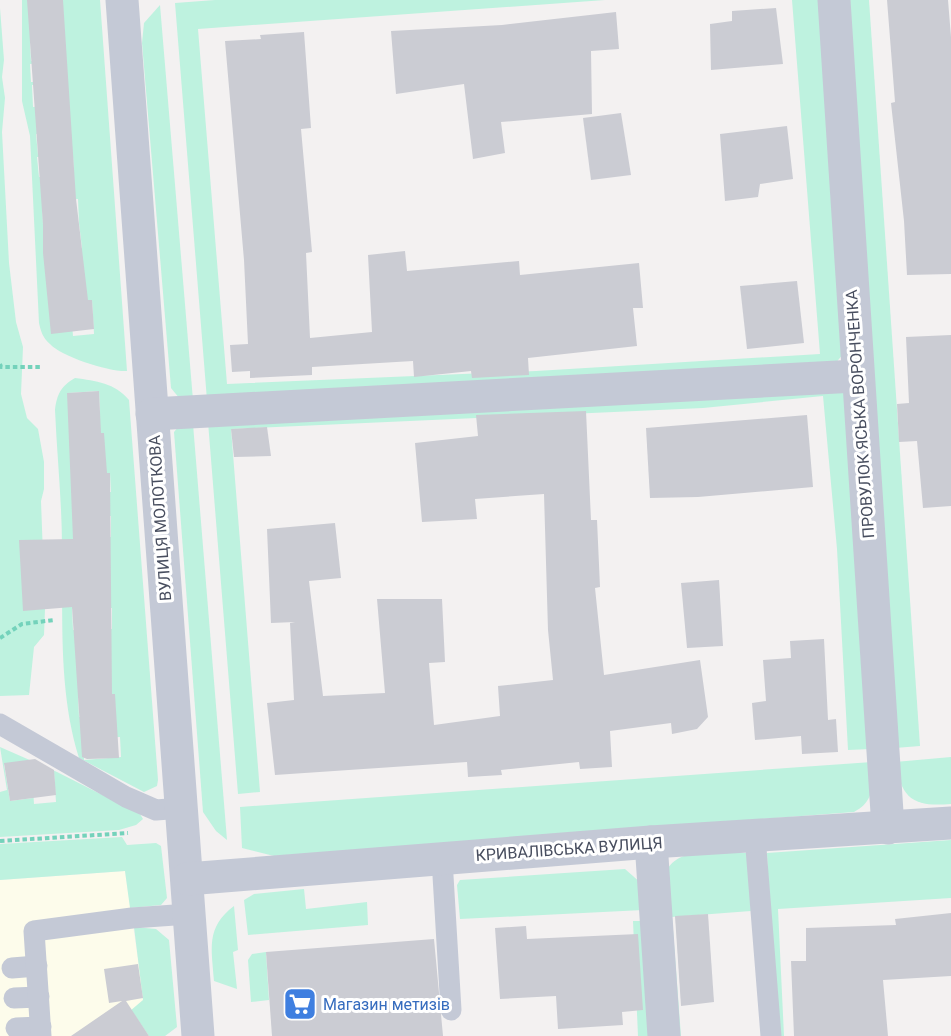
<svg xmlns="http://www.w3.org/2000/svg" width="951" height="1036" font-family="Roboto,sans-serif">
  <style>
    .commercial { fill: #fdfceb }
    .green { fill: #bef2df; fill-rule: evenodd }
    .building { fill: #cbccd3 }
    .lines { fill: none; stroke-linecap: round; stroke-linejoin: round }
    .path { stroke: #74d2bb; stroke-width: 4; stroke-dasharray: 4.5 3; stroke-linecap: butt }
    .lane { stroke: #c4c9d6; stroke-width: 21 }
    .street { stroke: #c4c9d6; stroke-width: 33 }
    .labels { text-anchor: middle; dominant-baseline: central; stroke-width: 6; stroke-linejoin: round; paint-order: stroke }
    .street-label { font-size: 16px; fill: #484e5f; stroke: #fff }
    .shop-label { font-size: 16px; fill: #366cbe; stroke: #fff; text-anchor: start }
  </style>
  <rect width="100%" height="100%" fill="#f3f1f1"/>
  <polygon class="commercial" points="125,871 144,1000 134,1014 149,1036 0,1036 0,880"/>
  <g class="green">
    <path d="M22 0H100L127 371C109 372 62 357 50 344 43 338 41 332 39 323L30 136 22 101ZM62 42 63 59 31 61 30 43ZM66 62 67 81 31 82 30 64ZM66 82 69 104 33 107 32 85ZM36 134H37L72 152 38 155ZM73 156 74 175 39 177 37 157ZM78 199 79 223 43 225 42 201ZM79 223 82 248 47 252 44 227ZM92 300 94 334 73 336 70 301Z"/>
    <polygon points="215,0 605,0 198,29 227,384 536,371 820,354 792,0 821,0 843,354 835,364 207,400 175,3"/>
    <polygon points="845,0 869,0 920,746 895,748"/>
    <polygon points="160,5 193,400 180,399 171,388 142,43 144,23"/>
    <polygon points="0,8 4,60 2,77 5,98 2,132 9,263 16,322 23,347 21,394 27,418 38,429 44,462 44,489 41,501 45,609 44,635 34,647 29,695 0,696"/>
    <path d="M75 378C96 381 115 383 129 400L158 780 157 786 144 792 79 758C58 691 63 617 62 548 62 502 57 456 55 410 57 394 61 386 75 378ZM99 391 100 411 68 413V393ZM73 473H110L111 492 73 493ZM111 516V537L74 538 73 517ZM110 584 111 607 74 609ZM112 608V629L73 630 72 609ZM114 694 116 715 79 717 78 696ZM120 737 121 757 84 760 83 739Z"/>
    <polygon points="838,387 845,395 871,749 848,750 837,549 823,396 703,408 231,429 260,792 238,794 208,422"/>
    <polygon points="193,424 227,840 216,831 203,812 174,432 180,425"/>
    <path d="M0 747 57 772 140 814 143 819 136 825 119 830 0 837V792L7 790ZM4 764 33 798 10 801ZM54 772 56 802 34 804 32 773Z"/>
    <path d="M951 757V804C914 807 902 800 895 762Z"/>
    <path d="M872 762C872 783 876 801 854 812L274 856 242 848 240 807Z"/>
    <polygon points="122,837 127,845 156,843 161,846 167,898 161,905 130,908 125,871 0,880 0,844"/>
    <polygon points="951,840 951,898 778,909 784,1036 776,1036 767,853"/>
    <path d="M747 853 751 911 672 917 681 1036H673L667 870C680 845 722 854 747 853Z"/>
    <polygon points="625,869 642,884 643,910 460,919 457,885 460,880"/>
    <polygon points="304,889 306,909 367,902 368,925 248,935 244,900 254,894"/>
    <path d="M234 906 238 950 233 952 237 989 214 981C212 949 205 928 234 906Z"/>
    <polygon points="633,921 644,921 654,1036 638,1036"/>
    <polygon points="134,927 156,929 169,940 177,1027 165,1036 149,1036 134,1014 117,1022 143,1000"/>
    <polygon points="266,952 269,1000 251,1002 248,960 252,954"/>
  </g>
  <g class="building">
    <polygon points="27,0 63,0 76,199 88,300 92,300 94,329 51,334 43,253 43,225"/>
    <polygon points="887,0 948,0 951,37 951,274 907,275 904,221 891,103 895,102"/>
    <polygon points="776,8 783,64 711,70 710,24 732,21 732,11"/>
    <polygon points="616,12 619,49 591,51 592,114 501,122 505,153 473,159 464,84 396,94 391,31 502,25"/>
    <polygon points="304,32 311,128 301,129 312,252 306,253 310,338 372,332 368,255 405,251 407,271 519,261 520,275 639,263 643,308 633,308 637,346 528,358 529,375 472,378 471,371 414,377 413,361 312,367 312,375 250,378 250,371 232,372 230,345 248,344 244,260 225,41 261,39 260,35"/>
    <polygon points="621,113 631,175 591,180 583,118"/>
    <polygon points="787,126 793,179 760,184 758,197 725,201 720,134"/>
    <polygon points="797,281 804,343 747,349 740,286"/>
    <polygon points="951,335 951,506 923,508 917,441 899,442 897,404 909,403 906,337"/>
    <polygon points="99,391 101,433 104,433 107,473 110,473 112,694 115,694 119,758 87,759 82,757 72,607 23,611 19,540 73,539 67,393"/>
    <polygon points="586,411 591,520 597,520 600,587 595,588 604,675 700,660 708,717 697,729 672,734 671,723 610,731 612,767 580,769 579,762 501,770 502,775 468,777 467,762 275,775 267,703 294,700 290,623 295,622 271,623 267,529 335,523 341,578 309,581 323,696 385,693 377,599 442,599 445,662 429,663 434,725 500,716 498,686 553,680 548,630 544,494 475,499 477,519 422,522 415,443 478,436 476,415"/>
    <polygon points="807,415 813,487 698,497 650,498 646,428"/>
    <polygon points="267,427 271,456 234,457 231,429"/>
    <polygon points="719,580 723,646 687,648 681,583"/>
    <polygon points="824,639 828,720 836,719 838,752 802,754 801,736 755,740 752,703 766,701 763,660 791,658 790,641"/>
    <polygon points="35,759 54,770 56,795 10,801 4,763"/>
    <polygon points="951,913 951,976 883,980 888,1036 794,1036 791,961 806,961 806,928 896,925 895,919"/>
    <polygon points="708,914 714,1002 681,1006 675,916"/>
    <polygon points="526,926 527,939 638,934 643,1010 622,1012 623,1025 558,1029 556,996 500,999 495,928"/>
    <polygon points="434,939 443,1036 272,1036 266,952"/>
    <polygon points="138,964 143,998 126,1001 149,1036 71,1036 122,1001 109,1003 104,969"/>
  </g>
  <g class="lines">
    <g class="path">
      <polyline points="0,364 1,367 42,367"/>
      <polyline points="0,638 22,624 54,620"/>
      <polyline points="0,841 128,833"/>
    </g>
    <g class="lane">
      <polyline points="0,724 126,797 156,810 182,808"/>
      <polyline points="755,836 771,1036"/>
      <polyline points="442,859 451,1010"/>
      <polyline points="12,968 37,966"/>
      <polyline points="14,998 39,997"/>
      <polyline points="16,1028 41,1027"/>
      <polyline points="41,1036 34,931 132,918 189,914"/>
    </g>
    <g class="street">
      <polyline points="122,0 198,1036"/>
      <polyline points="834,0 888,828"/>
      <polyline points="152,414 856,376"/>
      <polyline points="651,842 664,1036"/>
      <polyline points="187,879 651,842 951,823"/>
    </g>
  </g>
  <defs>
    <symbol id="supermarket-square" viewBox="-11 -11 22 22"><rect x="-9" y="-9" width="18" height="18" rx="4" fill="#3f7fe0" stroke="#fff"/><path d="M-6-5.5h2.5l.6 2H6L4.5 2H-2.5L-4.4-4H-6ZM-1.5 3.2a1.3 1.3 0 1 0 .1 0ZM3 3.2a1.3 1.3 0 1 0 .1 0Z" fill="#fff"/></symbol>
  </defs>
  <g fill-rule="evenodd">
    <use href="#supermarket-square" x="281" y="985" width="38" height="38"/>
  </g>
  <g class="labels">
    <g class="street-label">
      <text transform="translate(860 414) rotate(-94)">ПРОВУЛОК ЯСЬКА ВОРОНЧЕНКА</text>
      <text transform="translate(160 518) rotate(-94)">ВУЛИЦЯ МОЛОТКОВА</text>
      <text transform="translate(569 849) rotate(-4)">КРИВАЛІВСЬКА ВУЛИЦЯ</text>
    </g>
    <g class="shop-label">
      <text x="323" y="1004">Магазин метизів</text>
    </g>
  </g>
</svg>
